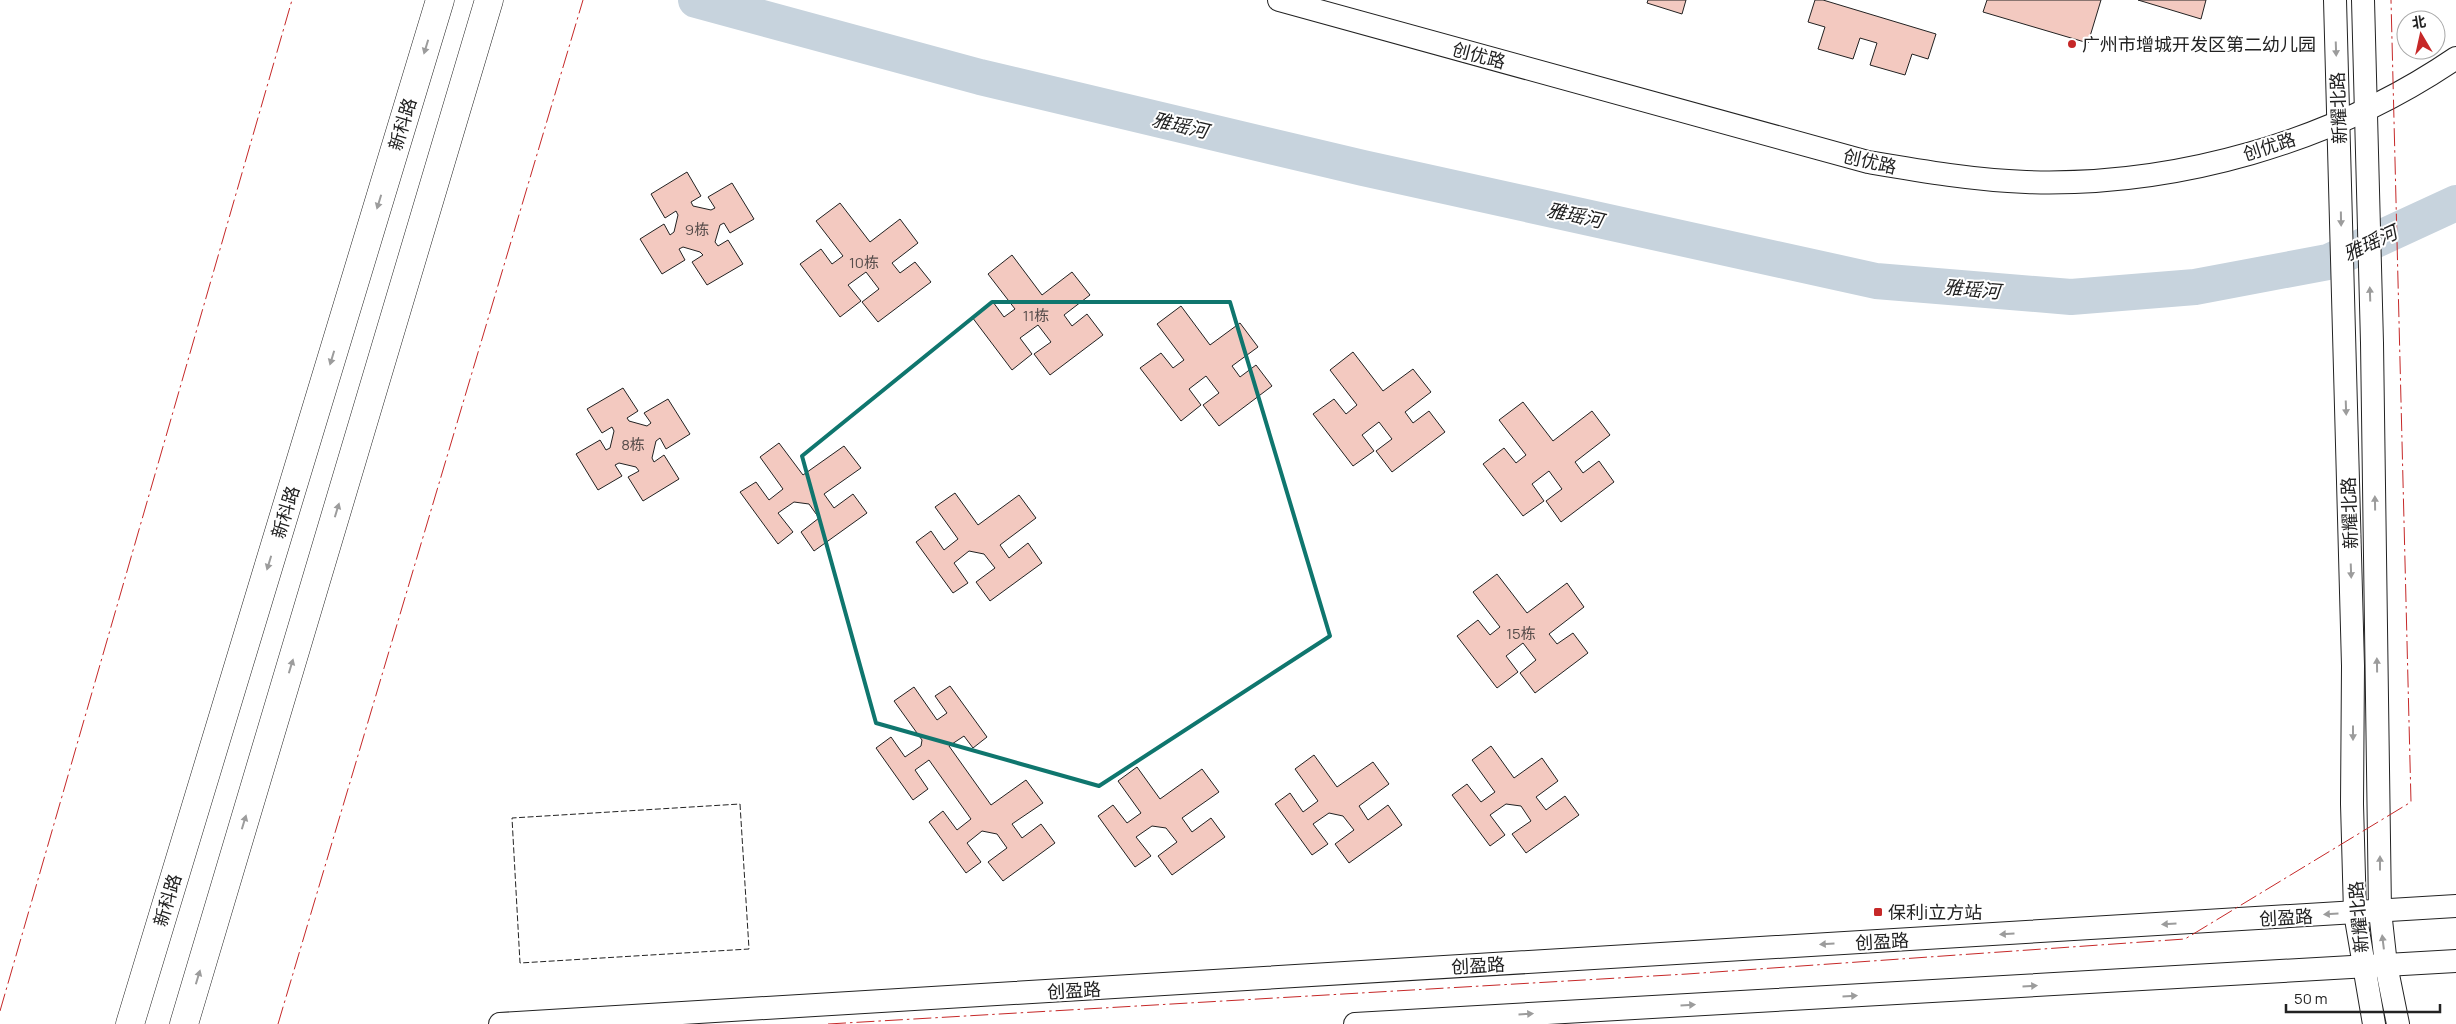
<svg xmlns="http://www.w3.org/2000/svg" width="2456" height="1024" font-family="Manrope,'Noto Sans SC',sans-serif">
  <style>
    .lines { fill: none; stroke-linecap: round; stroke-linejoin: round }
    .river { stroke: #c7d3dd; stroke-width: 36 }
    .building { fill: #f3c9c0; stroke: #222 }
    .minor-casing { stroke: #222; stroke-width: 24 }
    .major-casing { stroke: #222; stroke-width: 29 }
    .minor { stroke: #fff; stroke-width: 22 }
    .major { stroke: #fff; stroke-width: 28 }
    .fence { stroke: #222; stroke-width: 1; stroke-dasharray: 6 2.5; stroke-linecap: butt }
    .power { stroke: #c62828; stroke-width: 1; stroke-dasharray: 18 4 2.5 4; stroke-linecap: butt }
    .oneway { fill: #9c9c9c }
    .marked { fill: none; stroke: #0f766e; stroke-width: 4; stroke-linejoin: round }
    .poi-dot { fill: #c62828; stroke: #fff; stroke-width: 2 }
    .labels { text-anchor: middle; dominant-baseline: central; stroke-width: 4; stroke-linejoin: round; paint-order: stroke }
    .number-label { font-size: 15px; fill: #564c4a }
    .poi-label { font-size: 18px; fill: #222; stroke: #fff; text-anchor: start }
    .street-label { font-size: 18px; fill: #222; stroke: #fff }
    .water-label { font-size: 19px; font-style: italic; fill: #222; stroke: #fff }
  </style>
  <rect width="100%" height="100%" fill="#fff"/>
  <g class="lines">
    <polyline class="river" points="696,0 980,77 1363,168 1876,281 2071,297 2195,287 2328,262 2456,203"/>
  </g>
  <g class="building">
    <polygon points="1648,0 1686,0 1682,14 1647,3"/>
    <polygon points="1815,0 1823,0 1936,34 1928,59 1912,54 1905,75 1870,65 1877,43 1860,38 1853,59 1818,49 1825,27 1808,22"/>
    <polygon points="1987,0 2101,0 2088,43 1983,12"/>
    <polygon points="2138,0 2206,0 2201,19"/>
    <polygon points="687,172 701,196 691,202 693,206 711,210 715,208 708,197 732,183 754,219 730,233 724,223 720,225 715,242 718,246 728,240 743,264 707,285 692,262 703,255 700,252 683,247 679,249 685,260 662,274 640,239 664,224 670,235 674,232 678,215 676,211 665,218 651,194"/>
    <polygon points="840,203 870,242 900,219 918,243 892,263 900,273 915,262 931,282 878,322 862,302 879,289 866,272 848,285 861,301 840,317 800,264 821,249 832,264 843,256 816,221"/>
    <polygon points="1012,255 1042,295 1072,272 1090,295 1064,315 1072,326 1087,314 1103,335 1050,375 1034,354 1051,342 1038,325 1020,338 1032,354 1012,370 972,317 993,302 1004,317 1015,309 988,274"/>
    <polygon points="1181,306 1210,345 1240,323 1258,347 1232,366 1240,377 1256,365 1272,386 1219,426 1203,405 1219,393 1206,376 1189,389 1201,405 1181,421 1140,368 1161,353 1173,368 1184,360 1157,324"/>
    <polygon points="1353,352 1383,391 1413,369 1431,392 1405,412 1413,423 1429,411 1445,432 1392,472 1376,451 1392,439 1379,422 1362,435 1374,451 1353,466 1313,414 1334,399 1346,414 1357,405 1330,370"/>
    <polygon points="623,388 638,411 627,418 629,421 647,426 651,423 644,413 668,399 690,434 666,449 660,438 656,441 652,458 654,462 664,455 679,479 643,501 628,477 639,471 636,467 619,463 615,465 622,476 598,490 576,454 600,440 606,450 610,448 614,431 612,427 602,433 587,409"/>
    <polygon points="1523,402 1553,441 1592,411 1610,435 1575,462 1583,473 1599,461 1614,482 1561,522 1546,501 1562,489 1549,471 1532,484 1544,501 1523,516 1483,464 1504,448 1516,463 1526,455 1499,420"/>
    <polygon points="779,443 803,475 844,446 861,468 824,494 834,508 853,494 867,513 814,551 801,532 819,518 809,504 794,502 778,513 793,532 778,544 740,492 756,482 769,500 783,489 760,457"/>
    <polygon points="955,493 978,525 1019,495 1036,518 1000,545 1009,558 1028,543 1042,563 990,601 976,582 995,568 984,554 969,551 954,563 968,583 953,593 916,542 931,531 944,550 958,539 935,507"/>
    <polygon points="1497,574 1527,613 1567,583 1584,607 1549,634 1557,644 1573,633 1588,653 1535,693 1520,673 1536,660 1523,643 1506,656 1518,672 1497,688 1457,636 1478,620 1490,635 1500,627 1473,592"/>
    <polygon points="950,686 987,737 973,748 964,736 949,746 991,805 1026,780 1043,803 1012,824 1022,838 1041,824 1055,843 1003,881 988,862 1007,848 997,834 982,831 967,843 981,862 966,873 929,822 943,811 957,830 971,819 929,760 915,770 928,789 913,800 876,748 891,737 905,757 921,746 922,740 894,701 914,687 937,720 947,713 935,696"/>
    <polygon points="1491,746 1514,778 1542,758 1558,781 1536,797 1546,810 1565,796 1579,815 1526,853 1512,834 1531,821 1521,806 1506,804 1490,815 1505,835 1490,846 1452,795 1467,784 1481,802 1495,792 1472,760"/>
    <polygon points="1314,755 1337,787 1373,762 1389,784 1359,806 1368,820 1388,805 1402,825 1349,863 1335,844 1354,830 1343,816 1329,813 1313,824 1328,844 1312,855 1275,804 1290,793 1303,812 1318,801 1295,769"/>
    <polygon points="1137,767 1160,799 1202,769 1219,792 1182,818 1192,832 1211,818 1225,837 1172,875 1158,856 1177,842 1166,828 1152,826 1136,837 1151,856 1135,867 1098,816 1113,805 1127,823 1141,813 1118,781"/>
  </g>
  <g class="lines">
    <defs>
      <g id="minor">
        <path d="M1279 0 1868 162C1921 171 1973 180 2026 182 2175 187 2333 142 2456 58"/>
        <polyline points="2335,0 2353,666 2352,804 2355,913 2374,1024"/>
        <polyline points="2363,0 2372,343 2380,911 2386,965 2398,1024"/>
        <polyline points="500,1024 2456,906"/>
        <polyline points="1355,1024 2456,961"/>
      </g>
      <g id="major">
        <polyline points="130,1024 440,0"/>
        <polyline points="184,1024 489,0"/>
      </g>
    </defs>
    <use href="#minor" class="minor-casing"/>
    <use href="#major" class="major-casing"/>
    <use href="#minor" class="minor"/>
    <use href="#major" class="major"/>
    <polygon class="fence" points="740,804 749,949 520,963 512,818"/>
    <g class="power">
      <polyline points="0,1011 292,0"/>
      <polyline points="278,1024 583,0"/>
      <polyline points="828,1024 1687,974 2185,939 2411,802 2391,0"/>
    </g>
  </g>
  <defs><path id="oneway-solid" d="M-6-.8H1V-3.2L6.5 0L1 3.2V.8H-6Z" transform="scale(1.25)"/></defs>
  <g class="oneway">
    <use href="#oneway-solid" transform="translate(426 47) rotate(107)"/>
    <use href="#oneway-solid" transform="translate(2336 49) rotate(88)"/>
    <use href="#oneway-solid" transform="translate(379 202) rotate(107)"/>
    <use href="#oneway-solid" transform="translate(2341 219) rotate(89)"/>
    <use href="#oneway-solid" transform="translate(2370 294) rotate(-92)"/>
    <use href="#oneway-solid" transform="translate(332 358) rotate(107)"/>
    <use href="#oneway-solid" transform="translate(2346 408) rotate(88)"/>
    <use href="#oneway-solid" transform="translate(2375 503) rotate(-91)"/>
    <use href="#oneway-solid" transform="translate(337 510) rotate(-73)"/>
    <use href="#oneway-solid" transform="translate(269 563) rotate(107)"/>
    <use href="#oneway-solid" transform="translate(2351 571) rotate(88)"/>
    <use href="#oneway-solid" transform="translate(2377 665) rotate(-91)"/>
    <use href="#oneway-solid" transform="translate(291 666) rotate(-73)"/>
    <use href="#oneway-solid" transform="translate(2353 733) rotate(90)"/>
    <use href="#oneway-solid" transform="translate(244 822) rotate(-73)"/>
    <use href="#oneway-solid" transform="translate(2380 863) rotate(-90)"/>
    <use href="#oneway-solid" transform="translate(2331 914) rotate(177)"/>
    <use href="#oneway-solid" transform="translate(2169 924) rotate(177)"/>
    <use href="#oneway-solid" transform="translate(2007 934) rotate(177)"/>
    <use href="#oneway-solid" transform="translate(2383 942) rotate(-97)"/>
    <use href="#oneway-solid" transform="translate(1827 944) rotate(177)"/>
    <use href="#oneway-solid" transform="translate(198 977) rotate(-73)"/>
    <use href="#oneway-solid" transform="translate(2030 986) rotate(-3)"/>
    <use href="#oneway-solid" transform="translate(1850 996) rotate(-3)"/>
    <use href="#oneway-solid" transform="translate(1688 1005) rotate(-3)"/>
    <use href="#oneway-solid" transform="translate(1526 1014) rotate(-3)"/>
  </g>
  <path class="marked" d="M992 302H1230L1330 636 1099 786 876 723 802 456Z"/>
  <g class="poi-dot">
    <circle cx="2072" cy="44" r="5"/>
    <rect x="1873" y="907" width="10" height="10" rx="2.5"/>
  </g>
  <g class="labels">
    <g class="number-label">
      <text x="697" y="229">9栋</text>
      <text x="864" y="262">10栋</text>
      <text x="1036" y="315">11栋</text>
      <text x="633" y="444">8栋</text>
      <text x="1521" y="633">15栋</text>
    </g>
    <g class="poi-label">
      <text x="2082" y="44">广州市增城开发区第二幼儿园</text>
      <text x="1888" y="912">保利i立方站</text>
    </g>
    <g class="street-label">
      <text transform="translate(1479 55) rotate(15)">创优路</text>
      <text transform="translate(2338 108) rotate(-92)">新耀北路</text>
      <text transform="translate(402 124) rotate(-73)">新科路</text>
      <text transform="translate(2269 146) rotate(-18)">创优路</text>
      <text transform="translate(1870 161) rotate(13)">创优路</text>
      <text transform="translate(285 512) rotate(-73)">新科路</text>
      <text transform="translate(2349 513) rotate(-92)">新耀北路</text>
      <text transform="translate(167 900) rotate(-73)">新科路</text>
      <text transform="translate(2286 917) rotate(-3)">创盈路</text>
      <text transform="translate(2358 917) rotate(-95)">新耀北路</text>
      <text transform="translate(1882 941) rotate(-3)">创盈路</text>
      <text transform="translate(1478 965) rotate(-3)">创盈路</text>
      <text transform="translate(1074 990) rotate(-3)">创盈路</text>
    </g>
    <g class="water-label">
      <text transform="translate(1180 125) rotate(13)">雅瑶河</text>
      <text transform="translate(1575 215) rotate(12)">雅瑶河</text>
      <text transform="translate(2370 243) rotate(-25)">雅瑶河</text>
      <text transform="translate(1972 289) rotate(5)">雅瑶河</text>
    </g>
  </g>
  <g transform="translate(2421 35) rotate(351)"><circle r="24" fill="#ffffff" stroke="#a7a7a7"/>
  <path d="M0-4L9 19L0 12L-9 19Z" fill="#c62828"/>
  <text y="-8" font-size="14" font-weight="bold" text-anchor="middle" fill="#222222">北</text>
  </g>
  <path d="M2286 1004v8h154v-8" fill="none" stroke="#222222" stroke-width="2.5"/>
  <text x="2294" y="1004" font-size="15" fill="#222222" stroke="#ffffff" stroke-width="4" paint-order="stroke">50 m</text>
</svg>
